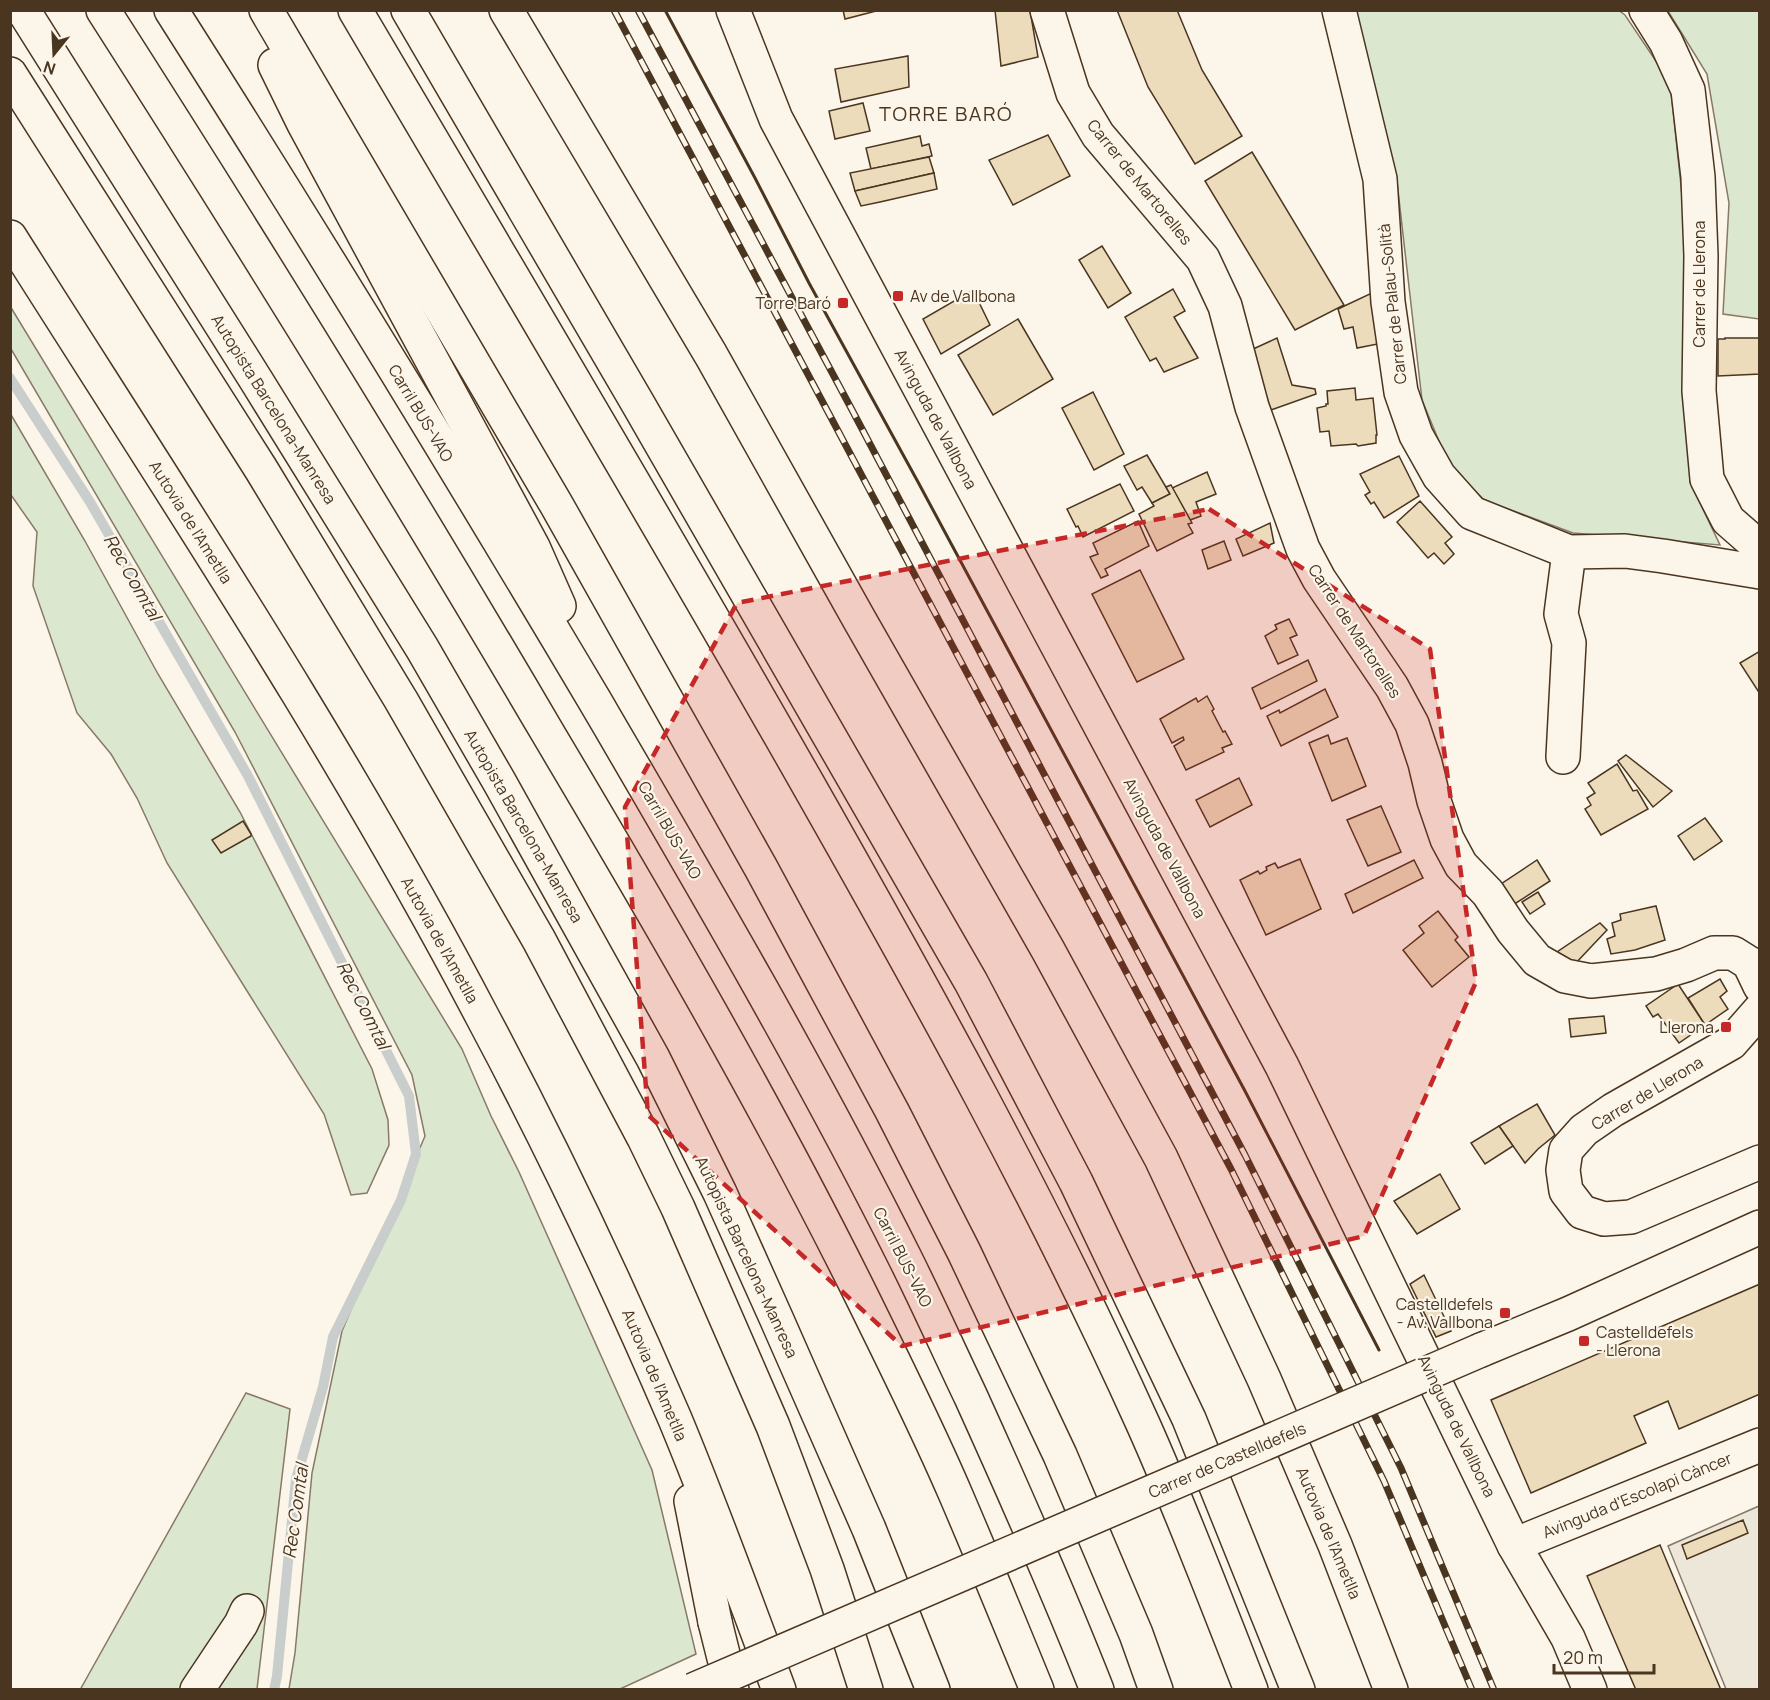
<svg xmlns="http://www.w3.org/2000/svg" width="1770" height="1700" font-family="Manrope,sans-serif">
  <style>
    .green { fill: #dce7d0; stroke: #887966; stroke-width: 1.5 }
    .parking { fill: #ede7d9; stroke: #887966; stroke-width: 1.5 }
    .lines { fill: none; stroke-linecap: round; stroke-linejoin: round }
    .stream { stroke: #c9cecd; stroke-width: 10 }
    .building { fill: #ecdcbc; stroke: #4a3520; stroke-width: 1.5 }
    .minor-casing { stroke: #4a3520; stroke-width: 36 }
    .highway-casing { stroke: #4a3520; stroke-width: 36 }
    .minor { stroke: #fbf6e9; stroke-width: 33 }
    .highway { stroke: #fbf6e9; stroke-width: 33 }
    .rail-casing { stroke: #4a3520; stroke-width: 7 }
    .rail { stroke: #fbf6e9; stroke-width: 4.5; stroke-dasharray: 14; stroke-linecap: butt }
    .minor-bridge-casing { stroke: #4a3520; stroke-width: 36; stroke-linecap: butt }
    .minor-bridge { stroke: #fbf6e9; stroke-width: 33 }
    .wall { stroke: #4a3520; stroke-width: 3 }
    .marked { fill: #c62828; fill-opacity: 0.2; stroke: #c62828; stroke-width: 4.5; stroke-dasharray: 12 8; stroke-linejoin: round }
    .poi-dot { fill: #c62828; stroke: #fbf6e9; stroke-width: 2 }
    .labels { text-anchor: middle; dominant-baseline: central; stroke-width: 4.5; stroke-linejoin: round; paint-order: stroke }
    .street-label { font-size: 16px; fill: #4a3520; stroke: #fbf6e9 }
    .poi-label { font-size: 16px; fill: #4a3520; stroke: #fbf6e9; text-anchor: end }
    .water-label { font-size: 18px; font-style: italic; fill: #4a3520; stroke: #fbf6e9 }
    .quarter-label { font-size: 20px; letter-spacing: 1.5px; fill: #4a3520; stroke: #fbf6e9 }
  </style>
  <rect width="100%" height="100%" fill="#fbf6e9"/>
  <g class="green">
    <polygon points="1618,10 1625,15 1670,82 1689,261 1690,482 1720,545 1573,533 1484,500 1448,463 1422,400 1397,182 1356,11"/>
    <polygon points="1668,11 1759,11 1759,319 1723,314 1729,203 1707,74"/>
    <polygon points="10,306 462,1049 491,1116 519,1172 652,1470 696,1654 620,1689 289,1689 295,1653 312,1473 342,1331 425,1136 412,1075 235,732 11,349"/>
    <polygon points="10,413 85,541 158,674 240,812 372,1069 388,1120 389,1145 367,1193 351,1195 324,1114 167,863 137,798 111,754 77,713 33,586 37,532 11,495"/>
    <polygon points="246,1393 290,1409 257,1689 80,1690"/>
  </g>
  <polygon class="parking" points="1759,1506 1759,1689 1726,1689 1668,1546"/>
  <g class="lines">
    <polyline class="stream" points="10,378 90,502 248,776 409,1096 416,1154 401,1200 333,1337 323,1387 296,1479 277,1676 274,1690"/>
  </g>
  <g class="building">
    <polygon points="843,10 880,10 845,19"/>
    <polygon points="995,10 1030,10 1038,57 1001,66"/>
    <polygon points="1117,10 1177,10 1202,70 1242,136 1195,164 1148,87"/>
    <polygon points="908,56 909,87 841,102 835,69"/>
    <polygon points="863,103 870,131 835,139 829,111"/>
    <polygon points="1048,135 1070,176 1013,205 989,160"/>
    <polygon points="920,136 922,146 929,144 932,156 871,169 866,148"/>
    <polygon points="1252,152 1344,305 1295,330 1205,181"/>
    <polygon points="929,157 934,173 855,191 850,173"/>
    <polygon points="934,173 937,189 880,202 861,206 855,191"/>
    <polygon points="1102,246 1131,293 1108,308 1079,260"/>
    <polygon points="1173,289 1185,311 1174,317 1198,358 1164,372 1156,358 1150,361 1125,317"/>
    <polygon points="973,290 990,325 941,354 923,319"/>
    <polygon points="1376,291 1383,343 1357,348 1353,327 1344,329 1338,309"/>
    <polygon points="1018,319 1053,379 993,415 958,355"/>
    <polygon points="1277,338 1292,385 1315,389 1316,394 1271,410 1251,350"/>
    <polygon points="1725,338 1760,338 1760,374 1718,376 1718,339 1725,339"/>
    <polygon points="1355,388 1356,400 1373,398 1377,435 1376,435 1376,443 1358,446 1356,444 1331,446 1329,431 1320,432 1317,408 1326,406 1326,404 1328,404 1327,391"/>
    <polygon points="1093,392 1124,454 1094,470 1062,408"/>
    <polygon points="1147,455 1170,494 1152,503 1142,487 1137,490 1124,466"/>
    <polygon points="1399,456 1419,496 1384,518 1374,502 1371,504 1365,495 1370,492 1360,474"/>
    <polygon points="1207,472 1216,494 1196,502 1201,516 1190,520 1172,488"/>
    <polygon points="1120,484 1134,511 1083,537 1078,526 1076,527 1067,509"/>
    <polygon points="1171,485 1192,523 1188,524 1193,533 1157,551 1139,514 1154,506 1152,503 1170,494 1166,487"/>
    <polygon points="1420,501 1452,537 1445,543 1454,554 1444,564 1434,553 1428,558 1397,522"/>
    <polygon points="1138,521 1149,546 1105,569 1108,575 1101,578 1090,557 1098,554 1093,543"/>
    <polygon points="1270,523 1274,543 1243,556 1236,539"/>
    <polygon points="1224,541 1231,560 1208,569 1202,550"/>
    <polygon points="1140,570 1184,659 1137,682 1092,594"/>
    <polygon points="1289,619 1297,635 1290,638 1298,655 1278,664 1265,636 1277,629 1275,625"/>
    <polygon points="1760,651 1760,694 1740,663"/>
    <polygon points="1308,660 1317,681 1261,709 1252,688"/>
    <polygon points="1325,689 1338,717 1281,746 1267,716 1279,710 1280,713"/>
    <polygon points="1207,696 1214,709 1212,711 1223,732 1225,731 1232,744 1222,748 1224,752 1186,770 1174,746 1184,740 1183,737 1172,743 1160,719 1196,698 1198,702"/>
    <polygon points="1328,735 1331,744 1347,738 1366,786 1332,801 1309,743"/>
    <polygon points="1626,755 1672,791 1653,807 1618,761"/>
    <polygon points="1617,764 1633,791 1637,790 1648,809 1601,835 1585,809 1591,805 1587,798 1595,793 1588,783"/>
    <polygon points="1239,778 1252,805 1210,827 1196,800"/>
    <polygon points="1381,806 1401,852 1368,866 1347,820"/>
    <polygon points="1705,818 1722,841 1694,860 1678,836"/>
    <polygon points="243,821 251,834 251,836 221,853 212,840"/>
    <polygon points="1300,859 1321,909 1266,935 1240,880 1258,871 1260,874 1267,870 1266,867 1275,863 1278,868"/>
    <polygon points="1414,860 1423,878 1353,913 1345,894"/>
    <polygon points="1537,860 1550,881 1513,905 1498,886"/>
    <polygon points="1538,892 1545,904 1530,914 1522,902"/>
    <polygon points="1656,906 1665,940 1635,950 1611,954 1607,939 1615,936 1612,923 1621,920 1620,914"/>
    <polygon points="1438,911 1458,937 1455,940 1469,957 1432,987 1403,950 1424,933 1419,926"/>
    <polygon points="1600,923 1607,930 1573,966 1554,954"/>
    <polygon points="1720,979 1727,991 1720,997 1728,1009 1705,1025 1688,998"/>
    <polygon points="1678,984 1705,1025 1679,1043 1658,1014 1653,1017 1646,1006"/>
    <polygon points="1604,1016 1606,1033 1571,1037 1569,1019"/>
    <polygon points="1537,1104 1555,1135 1538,1149 1525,1163 1499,1126"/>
    <polygon points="1499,1126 1513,1146 1485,1164 1471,1143"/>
    <polygon points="1440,1174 1460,1209 1417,1234 1394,1201"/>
    <polygon points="1424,1275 1451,1331 1436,1337 1410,1284"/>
    <polygon points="1760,1284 1760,1394 1679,1429 1668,1401 1634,1416 1646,1443 1531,1493 1491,1400"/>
    <polygon points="1743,1520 1748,1533 1687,1559 1682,1545"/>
    <polygon points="1660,1545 1685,1605 1721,1690 1636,1690 1587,1576"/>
  </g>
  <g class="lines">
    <defs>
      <g id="minor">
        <polyline points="733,10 776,119 1282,1066 1514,1545 1568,1638 1590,1690"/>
        <polyline points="1047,10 1073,93 1098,135 1203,259 1225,306 1252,407 1303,549 1319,579 1392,687 1412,724 1425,763 1434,801 1447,839 1461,865 1488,893 1513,931 1537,960 1565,976 1591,981 1656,974 1686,965 1714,953 1733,953 1749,963 1760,986"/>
        <polyline points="1339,10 1380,179 1388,302 1401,392 1416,435 1439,476 1472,513 1569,552 1625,551 1663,556 1760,572"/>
        <polyline points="1646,10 1666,42 1688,90 1698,177 1701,256 1699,391 1707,479 1728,520 1760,548"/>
        <polyline points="1563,757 1569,643 1561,614 1569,552"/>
        <polyline points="1760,1010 1731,1043 1613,1110 1584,1130 1566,1150 1563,1170 1566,1191 1582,1212 1604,1219 1631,1217 1760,1162"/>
        <polyline points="1481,1350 1568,1314 1760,1227"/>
        <polyline points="1514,1545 1760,1445"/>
        <polyline points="715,1622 732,1690"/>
        <polyline points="197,1690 241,1624 247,1611"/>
      </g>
      <g id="highway">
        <polyline points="23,10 256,380 422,648 500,783 653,1058 720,1193 777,1320 869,1529 933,1690"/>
        <path d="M103 10C256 249 405 490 549 735 659 920 768 1107 864 1301 895 1364 927 1428 955 1493 983 1558 1010 1624 1037 1690"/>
        <path d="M171 10C316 238 457 469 595 701 702 884 810 1068 905 1258 928 1304 949 1351 971 1397 1015 1494 1058 1591 1097 1690"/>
        <polyline points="266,10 556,504 761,868 892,1111 964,1252 1060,1455 1136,1634 1156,1690"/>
        <path d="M355 10C506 266 658 521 805 779 925 990 1043 1202 1143 1424 1182 1511 1216 1601 1251 1690"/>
        <polyline points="408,10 637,402 971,982 1076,1182 1189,1419 1298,1690"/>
        <polyline points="506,10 711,355 859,619 1048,950 1161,1158 1264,1379 1335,1545 1391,1690"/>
        <polyline points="275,65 304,124 533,547 559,606"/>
        <polyline points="10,74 261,469 401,700 539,940 644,1138 678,1208 773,1426 827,1569 866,1690"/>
        <path d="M10 237C172 493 341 747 482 1016 552 1147 616 1282 675 1419 712 1508 745 1599 779 1690"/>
        <polyline points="691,1501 715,1622"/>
      </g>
    </defs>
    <use href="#minor" class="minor-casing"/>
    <use href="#highway" class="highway-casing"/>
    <use href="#minor" class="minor"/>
    <use href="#highway" class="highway"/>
    <defs>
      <g id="rail">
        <polyline points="614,10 1231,1169 1384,1481 1472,1690"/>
        <polyline points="638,10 851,408 1245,1155 1401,1468 1494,1690"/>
      </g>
    </defs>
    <use href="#rail" class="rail-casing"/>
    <use href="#rail" class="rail"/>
    <defs>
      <polyline id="minor-bridge" points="693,1690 1481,1350"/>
    </defs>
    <use href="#minor-bridge" class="minor-bridge-casing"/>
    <use href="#minor-bridge" class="minor-bridge"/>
    <polyline class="wall" points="665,10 755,178 809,283 918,482 1245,1091 1379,1350"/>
  </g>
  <path class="marked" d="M1209 509 1430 649 1476 982 1364 1236 902 1346 648 1115 625 807 737 603Z"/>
  <g class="poi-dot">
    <rect x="892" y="290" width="12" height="12" rx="3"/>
    <rect x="837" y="297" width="12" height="12" rx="3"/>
    <rect x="1720" y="1021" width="12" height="12" rx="3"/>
    <rect x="1499" y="1307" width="12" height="12" rx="3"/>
    <rect x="1578" y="1335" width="12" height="12" rx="3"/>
  </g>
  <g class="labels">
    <g class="street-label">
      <text transform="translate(1140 182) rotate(51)">Carrer de Martorelles</text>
      <text transform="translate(1699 284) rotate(-90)">Carrer de Llerona</text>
      <text transform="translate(1392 304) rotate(-96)">Carrer de Palau-Solità</text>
      <text transform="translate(274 409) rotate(58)">Autopista Barcelona-Manresa</text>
      <text transform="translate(421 413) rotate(59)">Carril BUS-VAO</text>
      <text transform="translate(936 419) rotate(62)">Avinguda de Vallbona</text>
      <text transform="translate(191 522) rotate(58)">Autovia de l'Ametlla</text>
      <text transform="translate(1355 631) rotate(57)">Carrer de Martorelles</text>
      <text transform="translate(524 826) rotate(60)">Autopista Barcelona-Manresa</text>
      <text transform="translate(670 830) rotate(60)">Carril BUS-VAO</text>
      <text transform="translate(1165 848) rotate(62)">Avinguda de Vallbona</text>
      <text transform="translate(440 940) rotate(61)">Autovia de l'Ametlla</text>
      <text transform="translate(1647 1093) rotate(-31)">Carrer de Llerona</text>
      <text transform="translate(747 1257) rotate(65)">Autopista Barcelona-Manresa</text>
      <text transform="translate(903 1257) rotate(63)">Carril BUS-VAO</text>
      <text transform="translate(655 1375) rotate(67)">Autovia de l'Ametlla</text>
      <text transform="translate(1457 1426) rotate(64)">Avinguda de Vallbona</text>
      <text transform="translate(1227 1460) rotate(-23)">Carrer de Castelldefels</text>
      <text transform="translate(1637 1495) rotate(-22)">Avinguda d'Escolapi Càncer</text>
      <text transform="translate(1329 1533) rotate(67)">Autovia de l'Ametlla</text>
    </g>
    <g class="poi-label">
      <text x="910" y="296" text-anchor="start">Av de Vallbona</text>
      <text x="831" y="303">Torre Baró</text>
      <text x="1714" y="1027">Llerona</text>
      <text x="1493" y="1304">Castelldefels<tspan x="1493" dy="18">- Av. Vallbona</tspan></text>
      <text x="1596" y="1332" text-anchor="start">Castelldefels<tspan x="1596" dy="18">- Llerona</tspan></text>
    </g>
    <g class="water-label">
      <text transform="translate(133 577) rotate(60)">Rec Comtal</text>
      <text transform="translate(364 1005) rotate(63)">Rec Comtal</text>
      <text transform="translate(295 1511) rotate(-82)">Rec Comtal</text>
    </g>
    <g class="quarter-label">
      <text x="946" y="113">TORRE BARÓ</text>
    </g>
  </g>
  <rect width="1770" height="1700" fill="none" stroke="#4a3520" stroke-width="24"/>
  <g transform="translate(54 54) rotate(198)" stroke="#fbf6e9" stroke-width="4.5" paint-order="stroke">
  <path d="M0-4.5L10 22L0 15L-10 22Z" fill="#4a3520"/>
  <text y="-9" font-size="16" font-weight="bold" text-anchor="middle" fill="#4a3520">N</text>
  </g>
  <path d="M1554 1664v9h100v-9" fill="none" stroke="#4a3520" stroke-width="3"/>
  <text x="1563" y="1664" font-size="18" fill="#4a3520" stroke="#fbf6e9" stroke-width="4.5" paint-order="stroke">20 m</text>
</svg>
